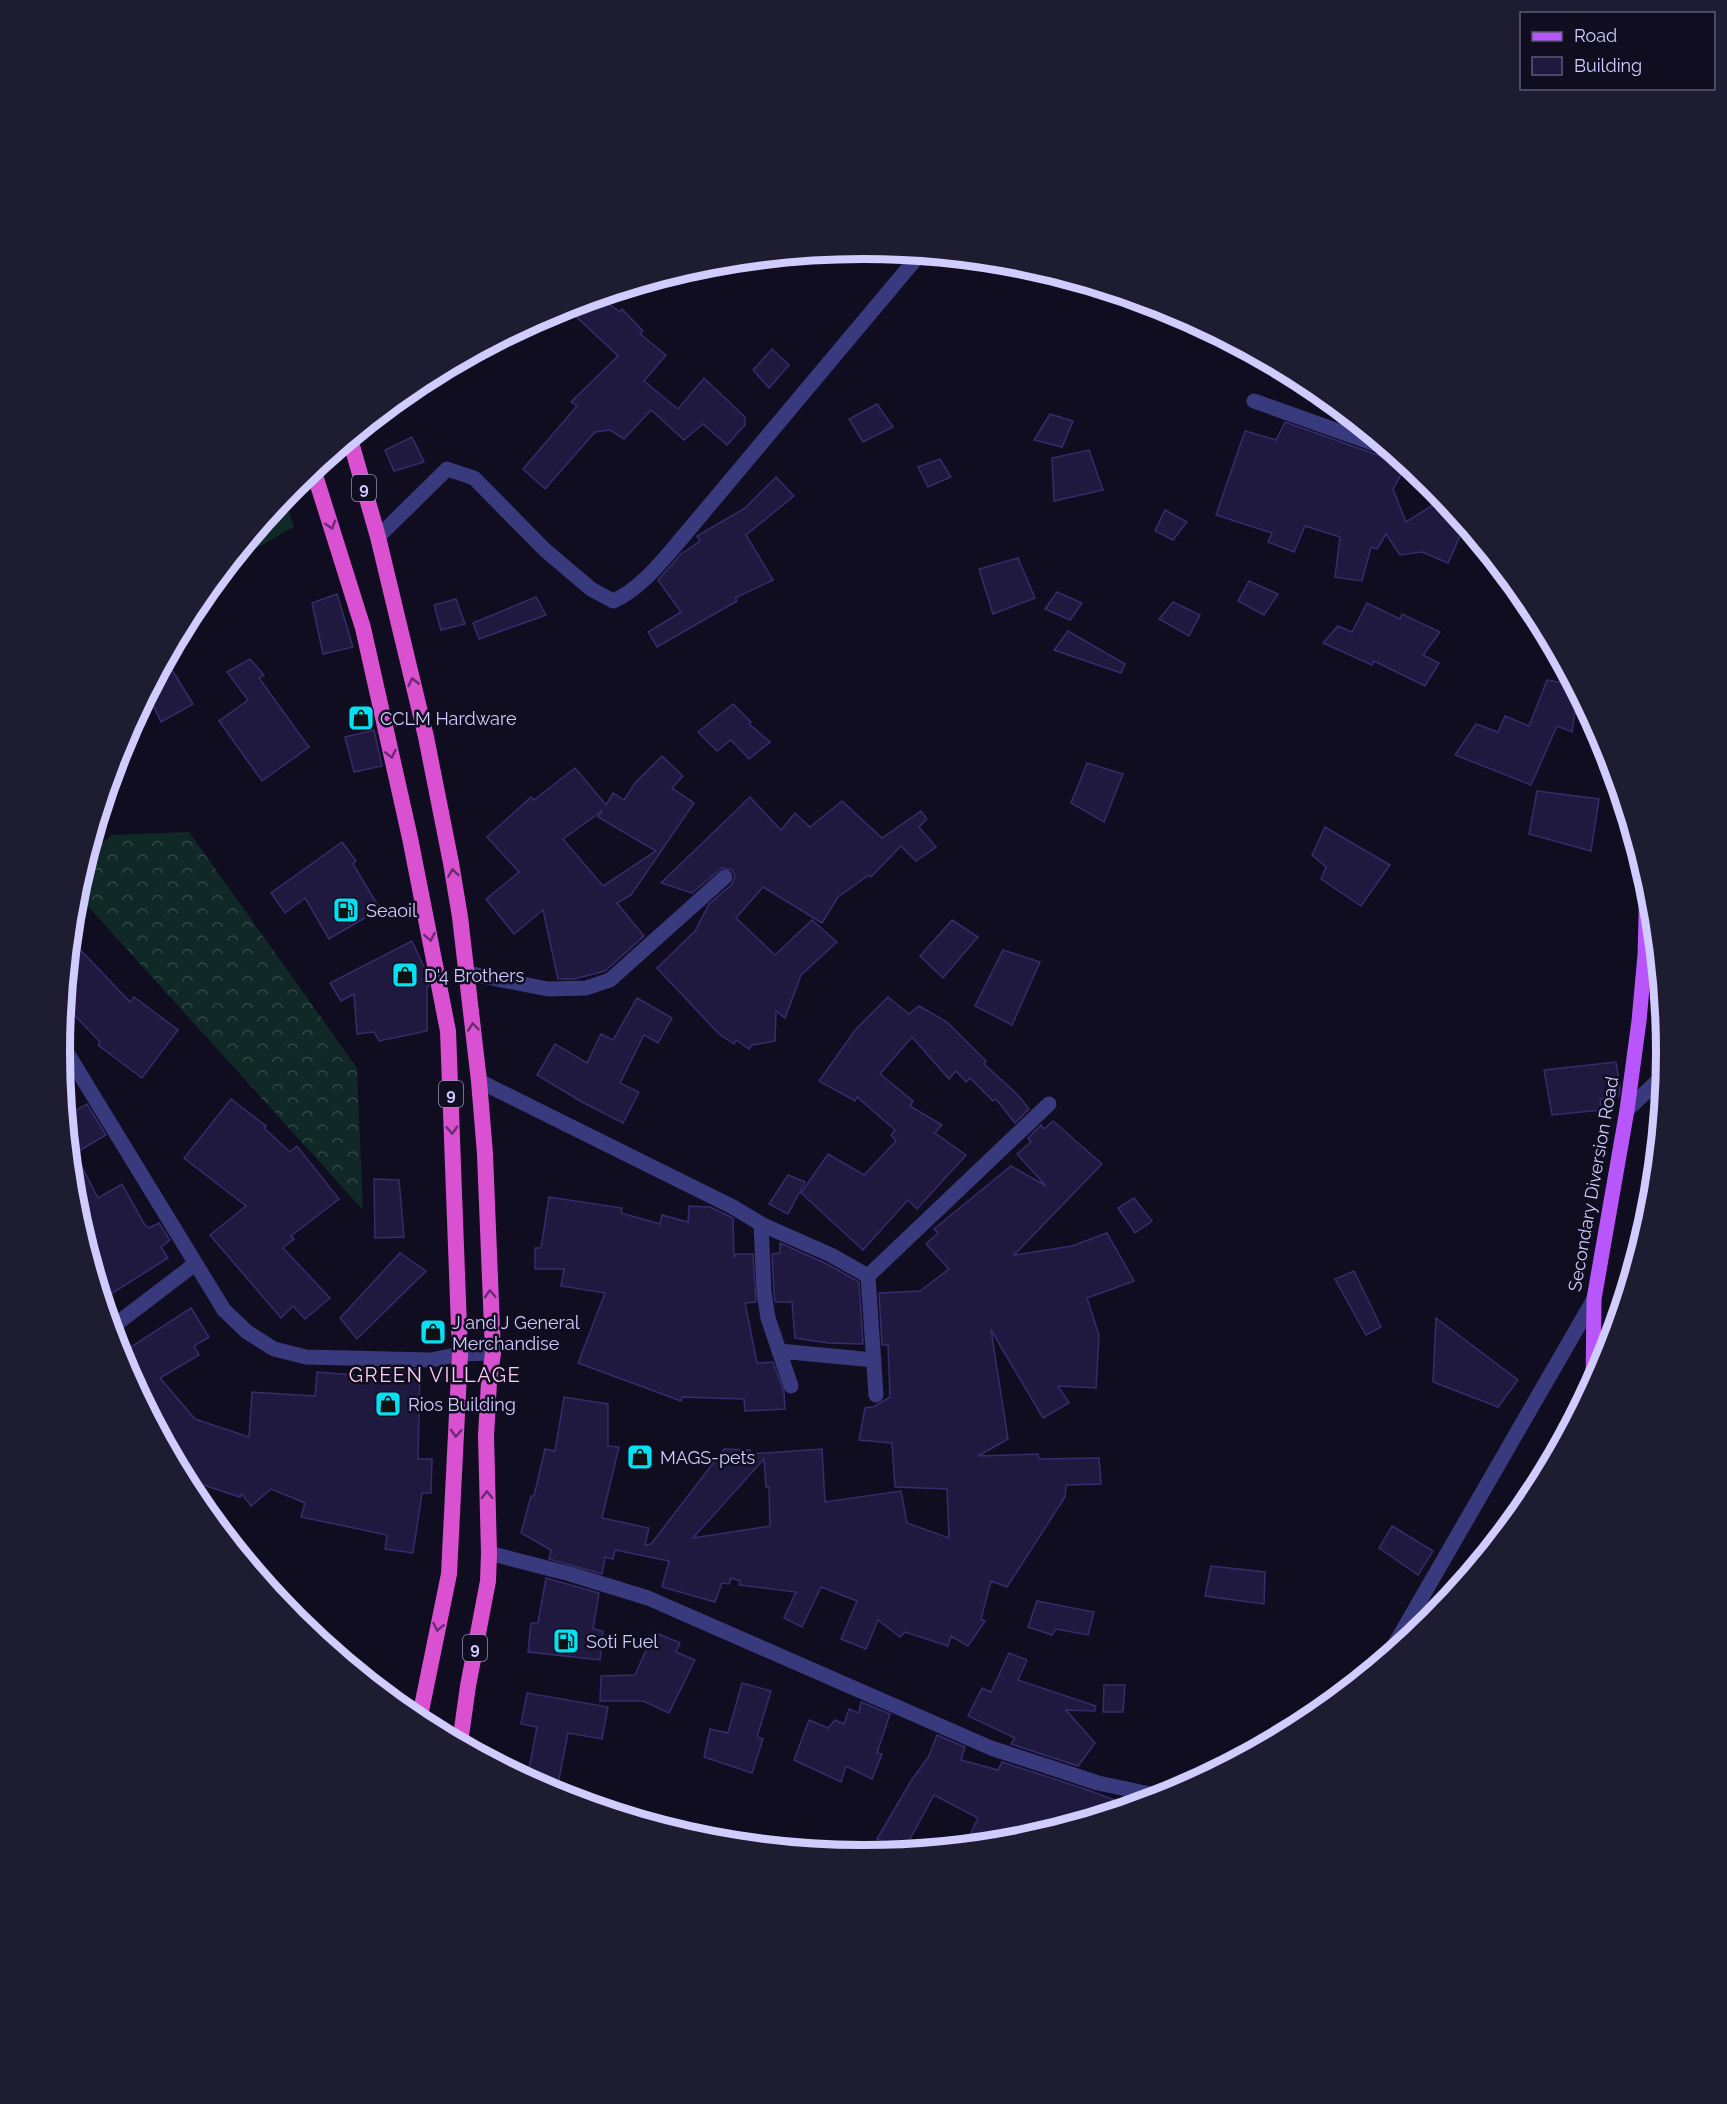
<svg xmlns="http://www.w3.org/2000/svg" width="1727" height="2104" font-family="Raleway,sans-serif">
  <style>
    .green { fill: #102927 }
    .forest { fill: url(#forest-crowns) }
    .building { fill: #20193f; stroke: #362c6b; stroke-width: 1.5; fill-rule: evenodd }
    .lines { fill: none; stroke-linecap: round; stroke-linejoin: round }
    .minor { stroke: #39397d; stroke-width: 15 }
    .tertiary { stroke: #39397d; stroke-width: 15 }
    .primary { stroke: #b856fb; stroke-width: 15 }
    .trunk { stroke: #d950d0; stroke-width: 16 }
    .oneway { stroke: #6a2b6f }
    .labels { text-anchor: middle; dominant-baseline: central; stroke-width: 5; stroke-linejoin: round; paint-order: stroke }
    .shield { fill: #0f0d1f; stroke: #9693bb; stroke-width: 1.5 }
    .shield-label { font-size: 16px; font-weight: bold; fill: #d0ccfe }
    .poi-label { font-size: 18px; fill: #d0ccfe; stroke: #0f0d1f; text-anchor: start }
    .street-label { font-size: 18px; fill: #d0ccfe; stroke: #0f0d1f }
    .neighbourhood-label { font-size: 20px; letter-spacing: 1.5px; fill: #feceee; stroke: #0f0d1f }
    .rim { fill: none; stroke: #d0ccfe; stroke-width: 8 }
  </style>
  <defs>
    <pattern id="forest-crowns" width="20" height="18" patternUnits="userSpaceOnUse" patternTransform="scale(1.5)"><rect width="20" height="18" fill="#102927"/><path d="M2 6a3 3 0 1 1 6 0M12 15a3 3 0 1 1 6 0" fill="none" stroke="#324747"/></pattern>
  </defs>
  <rect width="100%" height="100%" fill="#0f0d1f"/>
  <polygon class="green" points="284,498 294,527 229,564"/>
  <polygon class="forest" points="189,832 357,1068 363,1210 76,893 87,856 112,835"/>
  <g class="building">
    <polygon points="599,297 620,312 622,309 643,331 640,334 666,355 644,381 678,409 704,378 745,417 745,425 727,445 703,424 684,440 651,410 624,439 610,430 595,432 545,489 523,469 577,406 571,402 618,356 566,307"/>
    <polygon points="772,349 789,365 769,388 753,370"/>
    <polygon points="877,404 893,427 863,442 849,419"/>
    <polygon points="1050,414 1073,421 1062,447 1034,440"/>
    <polygon points="1285,422 1386,458 1395,457 1401,459 1407,464 1393,489 1406,522 1444,498 1465,525 1448,563 1422,552 1400,555 1386,534 1377,549 1371,547 1362,581 1335,577 1340,537 1305,526 1294,552 1268,542 1272,533 1216,515 1245,431 1276,440"/>
    <polygon points="412,437 424,462 394,471 385,450"/>
    <polygon points="1089,450 1103,490 1054,501 1052,458"/>
    <polygon points="940,459 951,477 928,487 918,467"/>
    <polygon points="776,477 794,496 746,535 773,580 735,598 737,601 657,647 648,632 681,612 658,580 681,554 700,541 697,536 745,508"/>
    <polygon points="1165,510 1187,522 1173,540 1155,531"/>
    <polygon points="1018,558 1035,598 993,614 979,569"/>
    <polygon points="1249,581 1278,594 1264,615 1238,601"/>
    <polygon points="1057,592 1082,603 1070,620 1045,609"/>
    <polygon points="337,594 353,647 323,654 312,603"/>
    <polygon points="536,597 546,615 479,639 473,623"/>
    <polygon points="456,599 465,624 441,630 434,605"/>
    <polygon points="1173,602 1200,615 1189,636 1159,619"/>
    <polygon points="1367,603 1400,619 1402,614 1440,632 1423,655 1439,663 1425,686 1374,661 1372,665 1323,643 1338,626 1352,632"/>
    <polygon points="1068,631 1125,664 1121,673 1054,650"/>
    <polygon points="250,659 264,675 259,678 309,747 262,781 219,721 248,700 227,672"/>
    <polygon points="166,660 193,704 161,722 148,694"/>
    <polygon points="1547,680 1574,685 1578,692 1572,732 1557,726 1531,785 1455,755 1476,724 1498,732 1505,716 1529,726"/>
    <polygon points="733,704 751,722 749,724 770,742 749,759 731,740 717,751 698,732"/>
    <polygon points="374,730 382,766 354,772 345,737"/>
    <path d="M662 756 683 776 672 788 694 803 631 895 617 903 644 936 605 971 574 979H558L543 910 514 934 486 899 519 872 487 837 531 797 534 800 575 768 606 805 613 793 624 800 635 783ZM602 811 598 817 656 851 603 886 563 839Z"/>
    <polygon points="1087,763 1123,774 1104,822 1071,803"/>
    <polygon points="1537,791 1599,799 1591,851 1529,834"/>
    <polygon points="750,797 781,830 795,813 810,827 842,801 882,838 921,811 927,819 919,827 936,847 916,861 901,846 871,877 869,875 838,897 822,923 763,887 736,918 775,955 812,920 837,942 801,975 785,1018 776,1011 775,1041 752,1045 749,1049 736,1040 734,1044 719,1034 657,968 695,931 709,904 732,884 735,876 732,870 722,868 692,893 661,883"/>
    <polygon points="1325,827 1390,865 1361,906 1321,879 1326,867 1312,855"/>
    <polygon points="342,842 356,861 353,864 380,909 329,939 305,898 285,913 271,893"/>
    <polygon points="952,920 978,937 943,978 920,956"/>
    <polygon points="71,940 130,1002 134,997 178,1030 142,1078 98,1045 100,1042 65,1005"/>
    <polygon points="412,941 425,969 429,986 427,987 427,1031 379,1041 374,1032 357,1034 354,994 341,1001 330,983"/>
    <polygon points="1003,950 1040,962 1012,1025 975,1006"/>
    <polygon points="888,997 909,1014 919,1006 947,1022 986,1061 984,1064 1018,1095 1029,1109 1015,1123 996,1099 993,1101 970,1078 966,1082 956,1071 949,1079 912,1037 880,1074 913,1101 910,1106 942,1125 935,1133 966,1155 917,1209 908,1200 863,1250 801,1193 828,1154 864,1175 896,1141 891,1135 895,1130 857,1097 855,1101 819,1081 856,1029"/>
    <polygon points="637,998 672,1018 658,1043 644,1035 620,1083 639,1092 623,1123 582,1102 537,1075 555,1044 587,1063 601,1034 613,1040"/>
    <polygon points="1616,1062 1620,1087 1619,1096 1600,1099 1601,1110 1552,1115 1544,1070"/>
    <polygon points="231,1099 266,1126 264,1128 290,1152 297,1146 339,1199 291,1236 294,1239 283,1248 330,1298 305,1319 293,1306 281,1318 210,1235 246,1206 184,1158"/>
    <polygon points="87,1104 106,1135 75,1153 98,1198 122,1184 145,1225 149,1228 159,1223 170,1240 161,1247 168,1258 103,1299 75,1208 66,1116"/>
    <path d="M1053 1121 1102 1164 1014 1255 1072 1246 1107 1233 1134 1281 1087 1298 1099 1335 1096 1388 1058 1386 1069 1403 1043 1418 991 1330 1008 1439 978 1456 1038 1454 1039 1459 1099 1458 1101 1484 1066 1485 1065 1497 1007 1587 991 1581 981 1619 985 1621 968 1646 951 1636 948 1646 905 1632 900 1637 878 1620 866 1649 841 1639 857 1601 821 1587 802 1627 784 1618 796 1592 739 1585 740 1581 731 1578 729 1584 722 1583 715 1602 662 1587 669 1561 615 1550 613 1559 605 1557 602 1574 549 1559 551 1550 521 1533 531 1496H534L545 1449 555 1451 564 1397 608 1404V1446L619 1447 602 1518 649 1528 645 1545 651 1544 724 1449 750 1450V1454L822 1449 825 1502 901 1491 907 1523 949 1538 947 1489 895 1487 892 1443 859 1440 865 1408 873 1407 890 1397 888 1345H882L879 1293 920 1291 949 1269 926 1244 938 1233 934 1229 1011 1166 1046 1186 1017 1154 1031 1142 1028 1138 1041 1125 1044 1129ZM764 1459 766 1487H769L770 1526 693 1538Z"/>
    <polygon points="788,1175 805,1182 788,1214 769,1204"/>
    <polygon points="374,1179 399,1180 404,1237 375,1238"/>
    <polygon points="549,1197 622,1208 621,1213 660,1224 662,1215 688,1222 689,1206 710,1207 733,1218 734,1258 736,1254 753,1254 756,1302 745,1303 757,1363 773,1362 784,1392 785,1409 745,1411 744,1399 682,1397 681,1401 578,1363 605,1293 561,1286 564,1269 535,1269 535,1248 541,1248"/>
    <polygon points="1134,1198 1152,1221 1135,1233 1118,1208"/>
    <polygon points="780,1243 827,1264 859,1282 863,1344 828,1343 795,1338 792,1302 775,1302 774,1291 772,1254 780,1253"/>
    <polygon points="400,1253 426,1271 357,1339 340,1318"/>
    <polygon points="1354,1271 1381,1327 1366,1335 1335,1279"/>
    <polygon points="191,1308 209,1337 194,1346 199,1355 160,1378 195,1419 249,1437 252,1392 315,1396 317,1372 367,1376 361,1368 420,1369 418,1459 432,1459 431,1493 422,1493 413,1553 385,1549 387,1535 301,1517 305,1503 271,1489 251,1506 242,1494 240,1497 185,1479 120,1354"/>
    <polygon points="1436,1318 1518,1380 1498,1407 1433,1382"/>
    <polygon points="1392,1526 1433,1551 1418,1575 1379,1548"/>
    <polygon points="1211,1566 1265,1572 1264,1604 1205,1596"/>
    <polygon points="546,1578 599,1593 593,1629 603,1631 600,1660 528,1652 531,1623 538,1623"/>
    <polygon points="1037,1601 1094,1612 1088,1635 1056,1629 1052,1635 1028,1627"/>
    <polygon points="654,1632 680,1643 676,1652 695,1660 669,1713 643,1701 600,1701 601,1676 635,1675"/>
    <polygon points="1009,1653 1027,1660 1018,1680 1096,1706 1095,1711 1066,1710 1095,1743 1078,1766 1011,1744 1015,1738 968,1716 982,1688 991,1692"/>
    <polygon points="742,1683 771,1691 757,1737 763,1739 752,1773 704,1757 710,1729 728,1733"/>
    <polygon points="1104,1685 1125,1685 1123,1712 1103,1712"/>
    <polygon points="527,1693 608,1707 602,1739 568,1733 556,1794 527,1779 537,1727 521,1724"/>
    <polygon points="861,1702 890,1714 877,1753 882,1754 872,1779 846,1766 841,1782 794,1760 809,1720 828,1728 835,1720 844,1724 849,1709 859,1713"/>
    <polygon points="937,1735 965,1747 961,1760 998,1770 1002,1762 1088,1790 1131,1806 1020,1840 965,1846 978,1818 934,1795 904,1850 877,1839 911,1781 929,1756"/>
  </g>
  <g class="lines">
    <g class="minor">
      <polyline points="1254,401 1389,449"/>
      <path d="M378 537 447 469 474 478 545 550 591 589 613 601C641 590 667 555 687 532L920 254"/>
      <polyline points="467,973 548,989 586,988 610,980 725,877"/>
      <polyline points="61,1043 224,1310 247,1332 274,1349 306,1357 431,1360 460,1354 493,1353"/>
      <polyline points="479,1081 733,1207 761,1224 831,1255 868,1276 1049,1104"/>
      <polyline points="1627,1110 1665,1074"/>
      <polyline points="761,1224 764,1292 768,1318 791,1386"/>
      <polyline points="868,1276 876,1395"/>
      <polyline points="111,1328 195,1264"/>
      <polyline points="779,1351 874,1360"/>
      <polyline points="489,1553 570,1574 648,1598 991,1748 1098,1783 1164,1797"/>
    </g>
    <polyline class="tertiary" points="1388,1656 1594,1299"/>
    <polyline class="primary" points="1593,1384 1594,1299 1627,1110 1639,1021 1645,955 1647,880"/>
    <g class="trunk">
      <polyline points="350,439 378,537 426,737 451,863 460,917 479,1081 485,1154 493,1353 489,1382 486,1436 489,1553 488,1581 468,1686 460,1743"/>
      <polyline points="313,469 363,628 410,838 448,1031 460,1354 449,1574 419,1721"/>
    </g>
  </g>
  <defs><path id="oneway-chevron" d="M-2-3.5L2.5 0L-2 3.5" fill="none" stroke-width="1.6" stroke-linecap="round" stroke-linejoin="round" transform="scale(1.5)"/></defs>
  <g class="oneway">
    <use href="#oneway-chevron" transform="translate(331 525) rotate(73)"/>
    <use href="#oneway-chevron" transform="translate(413 682) rotate(-103)"/>
    <use href="#oneway-chevron" transform="translate(391 754) rotate(77)"/>
    <use href="#oneway-chevron" transform="translate(453 873) rotate(-99)"/>
    <use href="#oneway-chevron" transform="translate(430 937) rotate(79)"/>
    <use href="#oneway-chevron" transform="translate(473 1027) rotate(-96)"/>
    <use href="#oneway-chevron" transform="translate(452 1130) rotate(88)"/>
    <use href="#oneway-chevron" transform="translate(490 1294) rotate(-93)"/>
    <use href="#oneway-chevron" transform="translate(456 1433) rotate(93)"/>
    <use href="#oneway-chevron" transform="translate(487 1495) rotate(-91)"/>
    <use href="#oneway-chevron" transform="translate(438 1627) rotate(102)"/>
  </g>
  <defs>
    <symbol id="shop-square" viewBox="-11 -11 22 22"><rect x="-9" y="-9" width="18" height="18" rx="4" fill="#06e0f0" stroke="#0f0d1f"/><path d="M-5-2.5h2.3a2.7 3.5 0 0 1 5.4 0H5L5.5 6h-11ZM-1.5-2.5h3a1.5 2.3 0 0 0-3 0Z" fill="#111"/></symbol>
    <symbol id="fuel-square" viewBox="-11 -11 22 22"><rect x="-9" y="-9" width="18" height="18" rx="4" fill="#06e0f0" stroke="#0f0d1f"/><path d="M-5.5-6h7V0h2V4h1.3V-2.5L3-4.5l.8-.8L6-3V5H2.5V1h-1V6h-7ZM-4.2-4.7v3.2H.2V-4.7Z" fill="#111"/></symbol>
  </defs>
  <g fill-rule="evenodd">
    <use href="#shop-square" x="346" y="703" width="30" height="30"/>
    <use href="#fuel-square" x="331" y="895" width="30" height="30"/>
    <use href="#shop-square" x="390" y="960" width="30" height="30"/>
    <use href="#shop-square" x="418" y="1317" width="30" height="30"/>
    <use href="#shop-square" x="373" y="1389" width="30" height="30"/>
    <use href="#shop-square" x="625" y="1442" width="30" height="30"/>
    <use href="#fuel-square" x="551" y="1626" width="30" height="30"/>
  </g>
  <g class="labels">
    <g class="shield">
      <rect x="352" y="475" width="24" height="26" rx="4.5"/>
      <rect x="439" y="1081" width="24" height="26" rx="4.5"/>
      <rect x="463" y="1635" width="24" height="26" rx="4.5"/>
    </g>
    <g class="shield-label">
      <text x="364" y="488">9</text>
      <text x="451" y="1094">9</text>
      <text x="475" y="1648">9</text>
    </g>
    <g class="poi-label">
      <text x="380" y="718">CCLM Hardware</text>
      <text x="366" y="910">Seaoil</text>
      <text x="424" y="975">D'4 Brothers</text>
      <text x="452" y="1322">J and J General<tspan x="452" dy="21">Merchandise</tspan></text>
      <text x="408" y="1404">Rios Building</text>
      <text x="660" y="1457">MAGS-pets</text>
      <text x="586" y="1641">Soti Fuel</text>
    </g>
    <g class="street-label">
      <text transform="translate(1593 1184) rotate(-80)">Secondary Diversion Road</text>
    </g>
    <g class="neighbourhood-label">
      <text x="435" y="1375">GREEN VILLAGE</text>
    </g>
  </g>
  <path d="M0 0H1727V2104H0ZM70 1052a793 793 0 1 1 1586 0a793 793 0 1 1-1586 0Z" fill="#1e1c31" fill-rule="evenodd"/>
  <path class="rim" d="M70 1052a793 793 0 1 1 1586 0a793 793 0 1 1-1586 0Z"/>
  <rect x="1520" y="12" width="195" height="78" fill="#0f0d1f" stroke="#5c5978" stroke-width="1.5"/>
  <rect x="1532" y="32" width="30" height="9" fill="#b856fb" stroke="#5c5978" stroke-width="1.5"/>
  <text x="1574" y="42" font-size="18" fill="#d0ccfe">Road</text>
  <rect x="1532" y="57" width="30" height="18" fill="#20193f" stroke="#5c5978" stroke-width="1.5"/>
  <text x="1574" y="72" font-size="18" fill="#d0ccfe">Building</text>
</svg>
